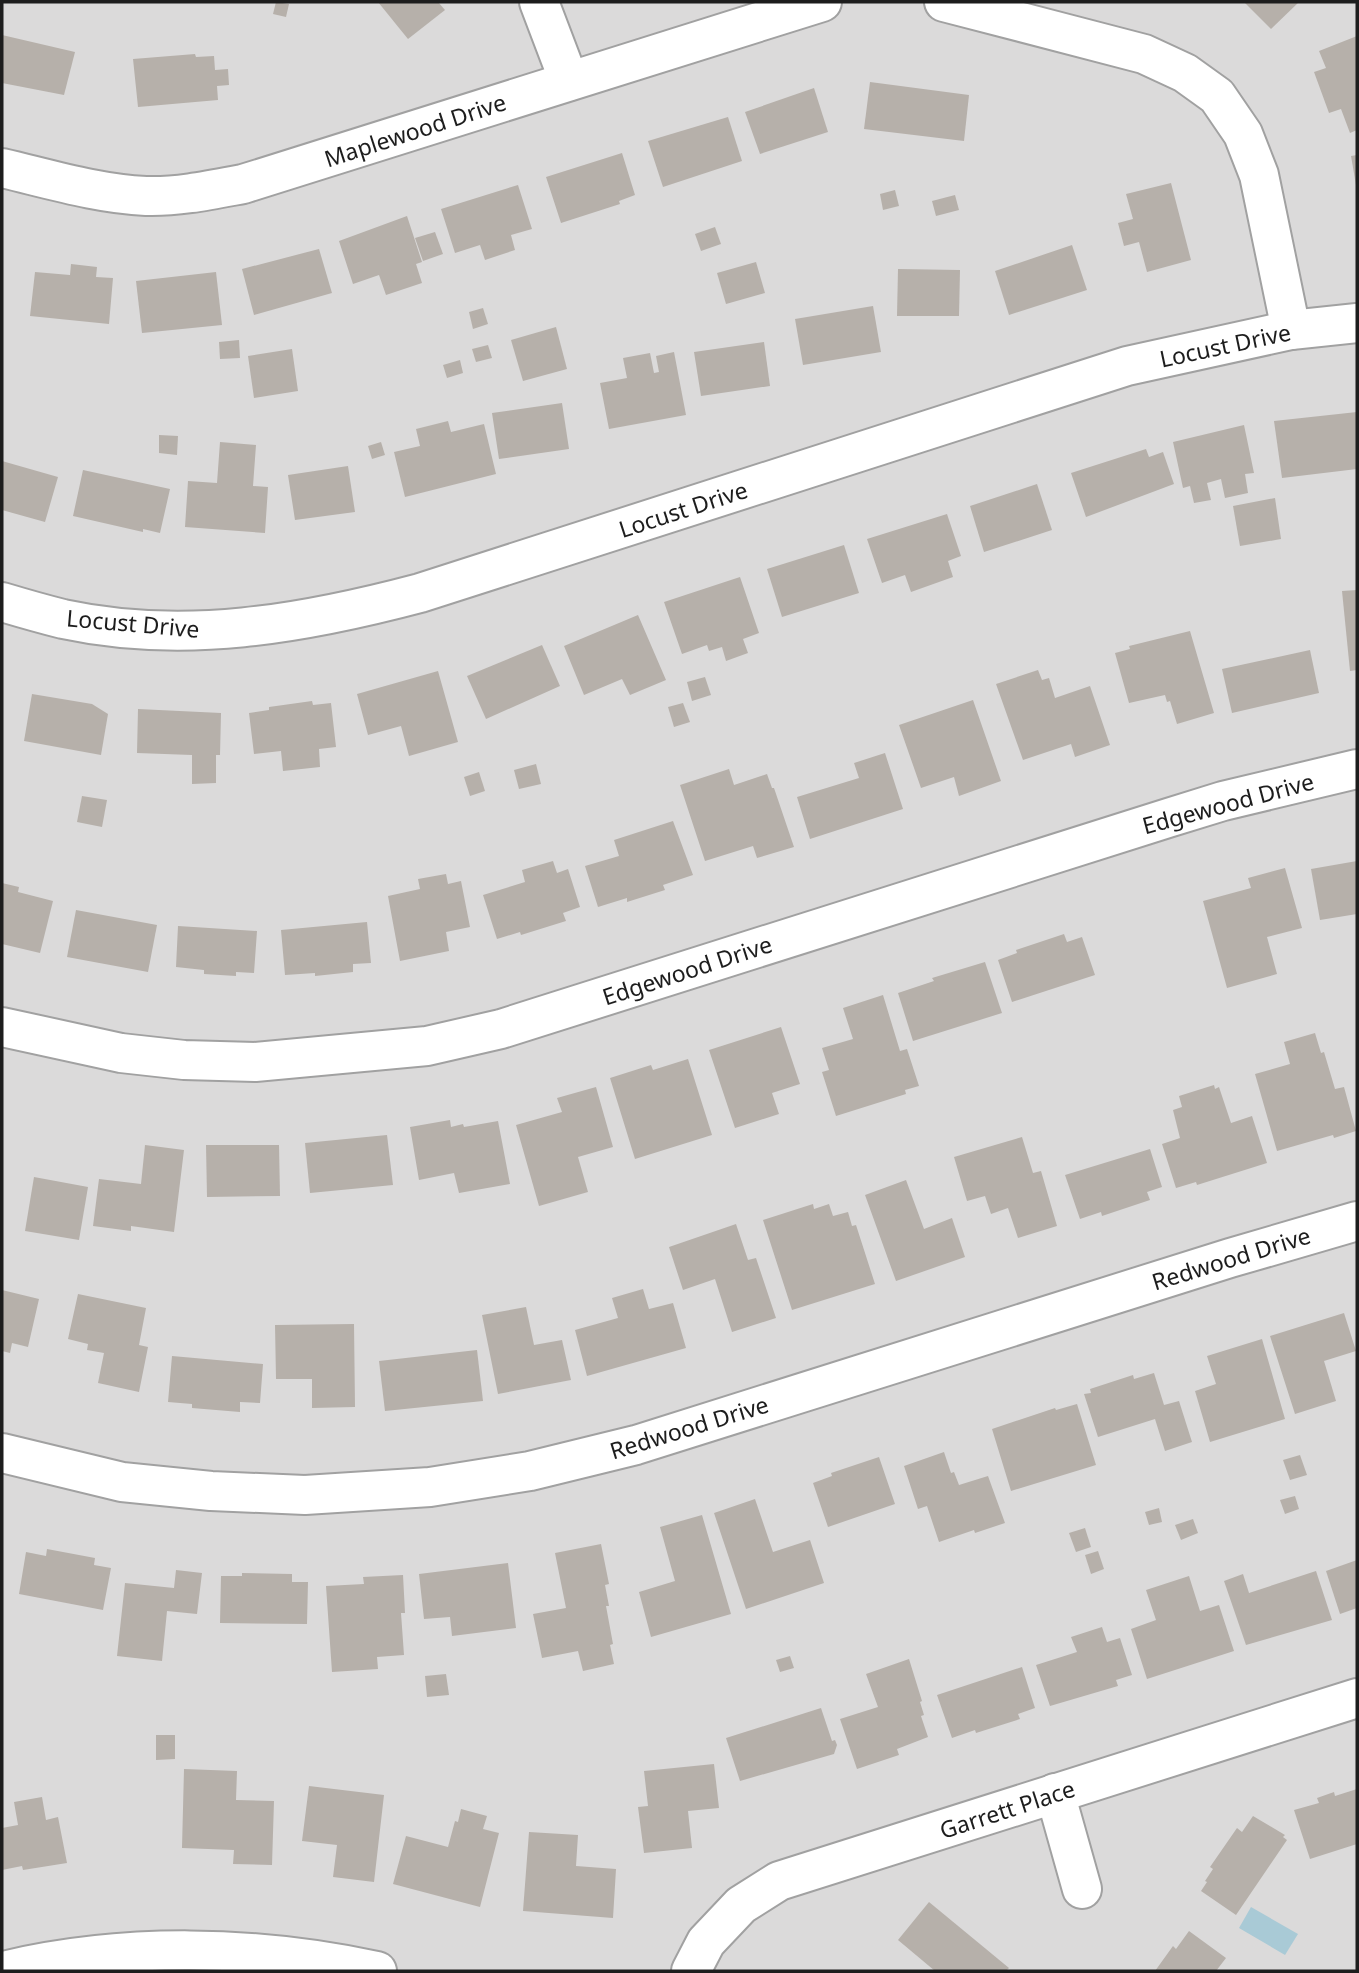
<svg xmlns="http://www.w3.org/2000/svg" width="1359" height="1973" font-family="'Noto Sans',sans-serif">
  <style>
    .residential { fill: #dbdada }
    .water { fill: #a9cad6 }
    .building { fill: #b6b0aa }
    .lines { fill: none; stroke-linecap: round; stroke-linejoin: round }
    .street-casing { stroke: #a1a1a1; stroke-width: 42 }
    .street { stroke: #fff; stroke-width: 38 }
    .labels { text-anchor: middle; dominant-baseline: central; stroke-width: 5; stroke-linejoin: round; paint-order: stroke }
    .street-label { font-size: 23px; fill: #1d1d1d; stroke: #fff }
  </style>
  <rect width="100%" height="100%" fill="#edebe4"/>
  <rect class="residential" x="2" y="2" width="1355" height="1969"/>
  <polygon class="water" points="1251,1907 1298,1934 1285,1955 1239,1928"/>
  <g class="building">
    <polygon points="276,2 289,4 286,17 273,14"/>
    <polygon points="378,2 438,2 445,10 408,39"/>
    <polygon points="1244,2 1299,2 1271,29"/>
    <polygon points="2,35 75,52 64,95 2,83"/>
    <polygon points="1357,36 1357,130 1350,133 1341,109 1329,113 1314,72 1326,68 1319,51"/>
    <polygon points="195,54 196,57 214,56 215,70 228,69 229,85 217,86 218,100 138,107 133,59"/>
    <polygon points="870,82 969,95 964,141 864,129"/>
    <polygon points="814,88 828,132 760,154 745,112"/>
    <polygon points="728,117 742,161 663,187 648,141"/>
    <polygon points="622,153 635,195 619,201 620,204 561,223 546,177"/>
    <polygon points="1357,155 1357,185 1356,185 1351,156"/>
    <polygon points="1171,183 1191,260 1147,272 1139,242 1124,246 1118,223 1133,219 1126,194"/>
    <polygon points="518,185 532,229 511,235 515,250 485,260 480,245 455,253 441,209"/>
    <polygon points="895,190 899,206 883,210 880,194"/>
    <polygon points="955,195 959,210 936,216 932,201"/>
    <polygon points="407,216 422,262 416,264 422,283 386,295 379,275 353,284 339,241"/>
    <polygon points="715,227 721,244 701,251 695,234"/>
    <polygon points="435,232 443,254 423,261 415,238"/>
    <polygon points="1072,245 1087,290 1009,315 995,271"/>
    <polygon points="319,249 332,293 254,315 242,269"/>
    <polygon points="756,262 765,293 726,304 717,273"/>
    <polygon points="71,264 97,267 96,277 113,278 109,324 30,316 35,272 70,275"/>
    <polygon points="898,269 960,270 959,316 897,316"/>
    <polygon points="216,272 222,325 142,333 136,281"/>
    <polygon points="873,306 881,352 803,365 795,319"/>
    <polygon points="483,308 488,324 473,329 469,312"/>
    <polygon points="556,327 567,369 523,381 511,340"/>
    <polygon points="239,340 240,358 220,359 219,342"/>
    <polygon points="764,342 770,386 701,396 694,352"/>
    <polygon points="488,345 492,358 476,362 472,349"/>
    <polygon points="292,349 298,391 254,398 248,356"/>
    <polygon points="674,352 686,415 609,429 600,383 627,378 623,358 650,353 654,373 659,372 656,356"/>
    <polygon points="460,360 463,373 447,378 443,365"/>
    <polygon points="562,403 569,449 499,459 492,413"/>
    <polygon points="1357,412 1357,469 1282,478 1274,421"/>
    <polygon points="448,421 451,432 484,424 496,474 405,497 394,452 420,446 416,429"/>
    <polygon points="1244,425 1254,473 1245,474 1248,493 1225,498 1221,479 1207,483 1211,500 1194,503 1190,486 1183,488 1173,442"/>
    <polygon points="159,435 178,436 177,455 159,453"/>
    <polygon points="220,442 256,445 253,486 268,487 265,533 185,527 188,481 217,483"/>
    <polygon points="381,442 385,455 372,459 368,446"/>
    <polygon points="1146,449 1149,457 1163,452 1174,484 1086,517 1071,473"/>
    <polygon points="2,461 58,477 45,522 2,510"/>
    <polygon points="348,466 355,512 295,520 288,475"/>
    <polygon points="83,470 170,489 160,533 143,529 143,532 73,516"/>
    <polygon points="1037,484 1052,530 984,552 970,506"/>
    <polygon points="1275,498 1281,539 1240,546 1233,506"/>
    <polygon points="947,514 961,556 948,561 953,577 911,592 905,575 882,583 867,539"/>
    <polygon points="844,545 859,593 782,617 767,569"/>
    <polygon points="740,577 759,633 743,639 748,653 726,661 722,647 709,651 707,645 682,654 664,602"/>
    <polygon points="1357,590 1357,670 1350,671 1342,591"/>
    <polygon points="638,615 666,680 630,695 622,679 584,695 564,646"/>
    <polygon points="1190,631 1214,713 1177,724 1170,701 1167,702 1165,695 1129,703 1115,653 1130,649 1129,646"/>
    <polygon points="542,645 560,686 486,719 467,676"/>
    <polygon points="1310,650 1319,693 1232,713 1222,669"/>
    <polygon points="1038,670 1042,680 1049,678 1055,698 1090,686 1110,745 1075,757 1071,744 1023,760 996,684"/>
    <polygon points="438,671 458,742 409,756 401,726 368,735 357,694"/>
    <polygon points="705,677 711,695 692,701 687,682"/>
    <polygon points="32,694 92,704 108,714 101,755 24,741"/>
    <polygon points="973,700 1001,781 959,796 954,777 921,788 899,725"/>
    <polygon points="312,701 313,705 331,703 336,747 319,749 320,767 283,771 281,751 254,754 249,713 269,710 269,707"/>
    <polygon points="683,703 690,722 674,727 668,707"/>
    <polygon points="138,709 221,713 220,755 216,755 216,783 192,784 192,755 137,753"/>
    <polygon points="885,753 903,809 810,839 797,797 859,778 854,763"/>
    <polygon points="536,764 541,784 519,789 514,770"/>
    <polygon points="729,769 734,785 767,774 772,788 774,788 794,847 757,858 753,846 705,861 680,785"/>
    <polygon points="479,772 485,791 470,796 464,777"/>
    <polygon points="82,796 107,800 102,827 77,822"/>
    <polygon points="673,821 693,875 663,885 665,890 627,902 627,898 598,907 585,866 619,856 614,840"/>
    <polygon points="553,861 557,873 568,869 580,907 563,913 566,921 521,935 520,932 497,939 483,895 525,882 522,870"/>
    <polygon points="1357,861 1357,914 1320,920 1311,869"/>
    <polygon points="1285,868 1302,928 1267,937 1277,974 1227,988 1203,901 1251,888 1248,878"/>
    <polygon points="446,874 448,884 461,881 470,927 446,932 449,951 400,961 388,896 420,889 418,879"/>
    <polygon points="2,883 19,887 18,892 53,901 40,953 2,944"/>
    <polygon points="76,910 157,925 148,972 67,957"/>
    <polygon points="367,922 371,963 353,964 353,972 315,976 315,973 285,975 281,930"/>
    <polygon points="178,926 257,931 254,973 236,972 236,976 204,974 204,970 176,967"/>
    <polygon points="1064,934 1067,942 1082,937 1095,975 1012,1002 998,960 1017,953 1016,950"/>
    <polygon points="985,962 1002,1013 913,1041 898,993 934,981 932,978"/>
    <polygon points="883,995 900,1051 907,1049 919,1086 905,1090 906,1094 836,1116 822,1072 829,1070 822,1048 853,1039 843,1008"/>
    <polygon points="781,1027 800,1084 772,1093 779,1114 735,1128 709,1050"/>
    <polygon points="1315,1033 1321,1053 1324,1052 1335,1089 1344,1087 1356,1131 1334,1138 1333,1135 1277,1151 1255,1074 1290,1064 1284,1042"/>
    <polygon points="688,1059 712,1135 635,1159 610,1078 651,1065 653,1070"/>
    <polygon points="1214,1085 1215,1089 1219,1087 1231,1123 1252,1116 1267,1163 1197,1185 1196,1182 1176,1188 1162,1144 1180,1138 1173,1110 1182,1107 1179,1096"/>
    <polygon points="596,1087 613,1147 578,1157 588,1192 539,1206 516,1125 562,1112 557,1098"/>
    <polygon points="450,1120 451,1127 463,1124 464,1127 498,1121 510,1184 459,1193 454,1173 419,1180 410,1127"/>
    <polygon points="387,1135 393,1185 310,1193 305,1143"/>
    <polygon points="1022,1137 1033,1173 1041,1171 1057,1226 1018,1238 1008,1208 991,1214 985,1196 967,1201 954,1157"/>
    <polygon points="145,1145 184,1150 174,1232 131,1226 131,1231 93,1226 99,1179 141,1184"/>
    <polygon points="206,1145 279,1145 280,1196 207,1197"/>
    <polygon points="1150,1149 1162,1187 1147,1192 1150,1200 1102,1216 1101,1212 1080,1219 1065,1175"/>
    <polygon points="34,1177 88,1187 79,1240 25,1231"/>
    <polygon points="906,1180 924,1229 952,1218 965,1257 896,1281 865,1195"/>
    <polygon points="813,1204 814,1209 829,1204 833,1216 848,1212 852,1226 856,1225 875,1284 792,1310 763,1220"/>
    <polygon points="736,1224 748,1260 756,1258 776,1318 732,1332 715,1279 683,1290 669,1247"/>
    <polygon points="643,1289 649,1309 673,1303 686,1348 587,1376 575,1330 618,1318 612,1298"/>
    <polygon points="2,1290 39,1299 28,1347 12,1343 10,1353 2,1351"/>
    <polygon points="78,1294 146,1308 139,1345 148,1347 139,1392 98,1383 104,1353 87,1350 88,1344 68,1339"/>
    <polygon points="526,1307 534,1345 562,1340 571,1380 498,1394 482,1315"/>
    <polygon points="1344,1313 1356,1351 1324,1361 1336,1401 1295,1414 1270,1336"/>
    <polygon points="354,1324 355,1407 312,1408 312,1379 276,1379 275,1325"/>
    <polygon points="1262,1339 1285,1419 1210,1442 1195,1391 1216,1384 1207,1356"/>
    <polygon points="477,1350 483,1401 385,1411 379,1361"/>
    <polygon points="172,1356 263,1364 260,1403 240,1402 240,1412 192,1408 192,1404 168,1402"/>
    <polygon points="1154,1373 1164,1405 1179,1401 1192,1442 1165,1451 1155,1419 1098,1437 1084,1394 1091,1393 1090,1389 1133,1375 1134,1379"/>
    <polygon points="1077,1404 1096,1465 1011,1491 992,1429 1055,1408 1056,1410"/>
    <polygon points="944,1452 951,1473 954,1472 959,1485 988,1476 1005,1523 975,1533 974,1530 939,1542 927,1506 918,1509 904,1466"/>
    <polygon points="1300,1455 1307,1475 1290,1480 1283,1460"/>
    <polygon points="879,1457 895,1504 828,1527 813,1483 832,1476 831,1473"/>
    <polygon points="1295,1496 1299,1509 1285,1514 1280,1500"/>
    <polygon points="755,1499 773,1552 810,1540 824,1583 746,1609 714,1513"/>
    <polygon points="1159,1508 1162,1522 1149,1525 1145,1512"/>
    <polygon points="702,1515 731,1614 651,1637 639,1592 675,1581 660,1527"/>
    <polygon points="1193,1519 1198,1533 1181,1540 1175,1525"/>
    <polygon points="1085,1528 1091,1547 1076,1552 1069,1533"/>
    <polygon points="601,1544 609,1584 605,1585 609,1606 606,1606 613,1644 610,1645 614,1664 583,1671 578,1651 542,1658 533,1614 566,1608 555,1553"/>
    <polygon points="47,1549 95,1558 94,1565 111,1568 103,1610 19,1594 26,1552 46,1556"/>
    <polygon points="1098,1551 1104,1569 1091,1574 1085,1555"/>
    <polygon points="1357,1560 1357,1608 1340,1614 1326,1571"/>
    <polygon points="508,1563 516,1628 452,1636 450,1617 424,1619 419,1574"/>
    <polygon points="176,1570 202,1573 197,1614 167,1611 162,1661 117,1656 125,1583 174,1588"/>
    <polygon points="1316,1571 1332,1620 1246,1645 1224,1581 1243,1574 1249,1593"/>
    <polygon points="242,1573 292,1574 292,1582 308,1582 307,1624 220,1623 221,1576 242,1576"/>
    <polygon points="403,1575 405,1613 401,1613 404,1655 377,1657 378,1669 332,1672 326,1586 364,1584 363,1577"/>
    <polygon points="1189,1576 1200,1611 1219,1605 1234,1651 1147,1679 1131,1629 1156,1620 1146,1590"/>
    <polygon points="1102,1627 1107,1642 1120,1638 1132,1675 1116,1680 1118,1686 1050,1706 1036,1665 1077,1652 1071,1637"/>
    <polygon points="790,1656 794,1668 780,1672 776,1660"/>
    <polygon points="909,1659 922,1701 920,1702 924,1715 921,1716 928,1737 897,1749 899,1755 857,1769 840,1719 878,1707 866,1674"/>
    <polygon points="1022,1667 1035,1708 1018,1714 1020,1719 976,1733 975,1730 952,1738 937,1695"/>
    <polygon points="446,1674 449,1695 427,1697 425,1676"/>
    <polygon points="821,1708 832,1741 835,1740 837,1745 834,1754 740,1781 726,1738"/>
    <polygon points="156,1735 175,1735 175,1759 156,1760"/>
    <polygon points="714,1764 719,1808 688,1811 692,1848 644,1853 638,1807 648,1806 644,1771"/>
    <polygon points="184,1769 237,1771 236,1800 274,1801 272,1865 233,1864 234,1850 182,1848"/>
    <polygon points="309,1786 384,1795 374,1882 333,1877 337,1845 302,1841"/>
    <polygon points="1357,1789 1357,1844 1310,1859 1294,1810 1319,1803 1317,1798 1334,1792 1335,1796"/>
    <polygon points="42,1797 46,1820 58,1817 67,1863 23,1870 22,1866 2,1870 2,1828 18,1825 14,1802"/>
    <polygon points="461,1809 487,1816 483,1829 499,1833 480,1907 393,1884 406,1836 448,1847 455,1821 458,1822"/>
    <polygon points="1253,1816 1285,1835 1283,1837 1287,1840 1236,1915 1201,1891 1207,1882 1205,1881 1213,1869 1210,1867 1237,1828 1242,1832"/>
    <polygon points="529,1832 578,1835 576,1866 616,1869 613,1918 523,1911"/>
    <polygon points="929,1902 1009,1968 1006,1971 935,1971 898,1940"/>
    <polygon points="1189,1931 1226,1958 1216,1971 1155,1971 1173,1946 1176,1949"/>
  </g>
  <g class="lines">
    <defs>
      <g id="street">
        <polyline points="539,2 569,81"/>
        <polyline points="944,2 1144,54 1185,73 1217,96 1243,134 1259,175 1291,330"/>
        <path d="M2 168C49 179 98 194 146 196 178 197 211 190 243 184L822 2"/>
        <path d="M2 602C22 608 43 614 63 619 184 645 303 624 420 593L1127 366 1291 330 1357 323"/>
        <polyline points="2,1027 121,1053 184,1060 255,1062 427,1046 501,1029 1168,818 1223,801 1357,769"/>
        <polyline points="2,1453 122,1482 211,1491 305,1495 430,1487 530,1471 636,1445 1230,1258 1357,1221"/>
        <polyline points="1055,1793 1082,1889"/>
        <path d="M3 1971C124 1942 256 1945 377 1971"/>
        <polyline points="691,1971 706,1942 741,1905 779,1881 1357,1698"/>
      </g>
    </defs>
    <use href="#street" class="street-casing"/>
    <use href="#street" class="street"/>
  </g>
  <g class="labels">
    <g class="street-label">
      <text transform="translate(415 130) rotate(-18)">Maplewood Drive</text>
      <text transform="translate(1225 345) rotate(-12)">Locust Drive</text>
      <text transform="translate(683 509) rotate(-18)">Locust Drive</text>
      <text transform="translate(133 623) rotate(5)">Locust Drive</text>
      <text transform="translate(1228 803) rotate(-15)">Edgewood Drive</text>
      <text transform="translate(687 970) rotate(-18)">Edgewood Drive</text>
      <text transform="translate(1231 1258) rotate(-17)">Redwood Drive</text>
      <text transform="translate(689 1427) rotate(-17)">Redwood Drive</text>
      <text transform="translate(1007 1809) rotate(-18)">Garrett Place</text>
    </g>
  </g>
  <rect width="1359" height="1973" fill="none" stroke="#1d1d1d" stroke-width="7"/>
</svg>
